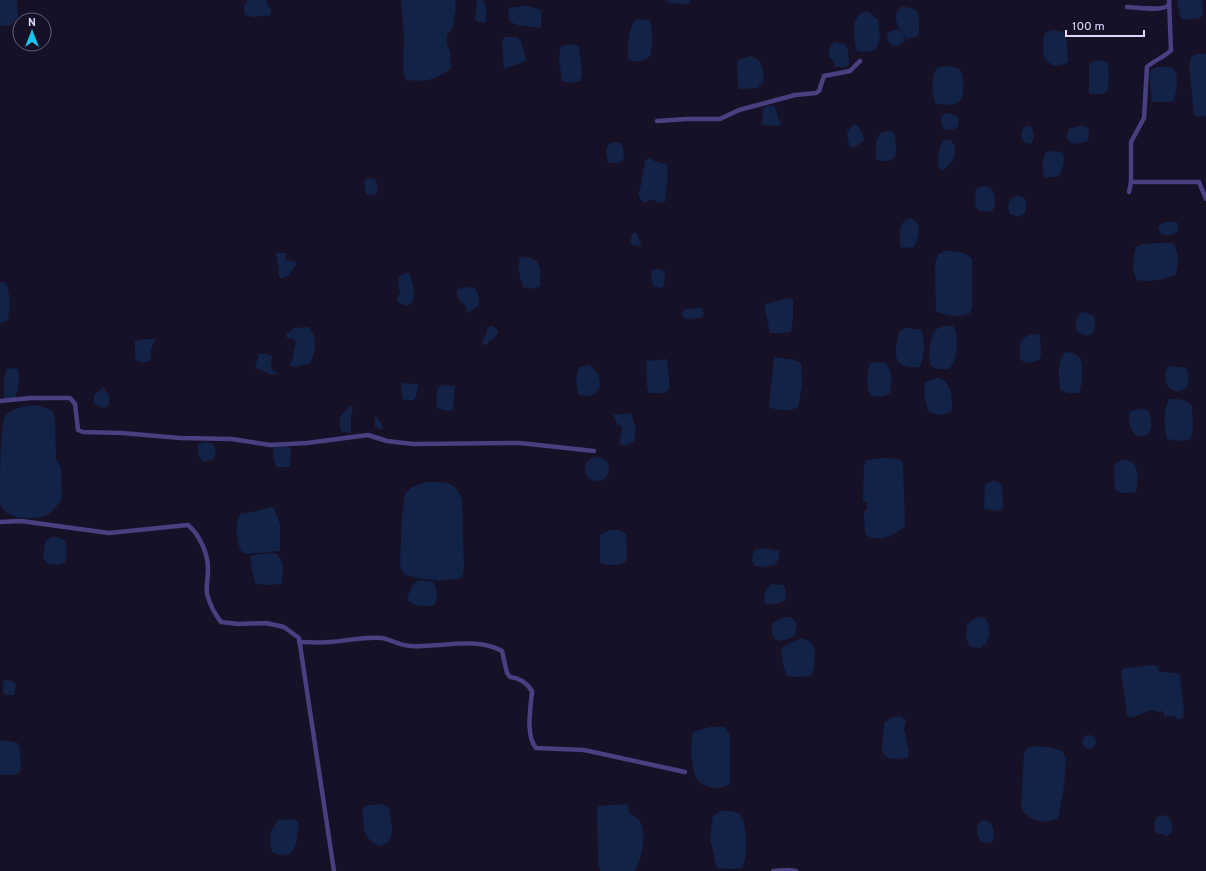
<svg xmlns="http://www.w3.org/2000/svg" width="1206" height="871" font-family="Overpass,sans-serif">
  <style>
    .water { fill: #132348 }
    .lines { fill: none; stroke-linecap: round; stroke-linejoin: round }
    .minor { stroke: #484081; stroke-width: 4.5 }
  </style>
  <rect width="100%" height="100%" fill="#161126"/>
  <g class="water">
    <polygon points="0,0 17,0 18,18 11,25 0,26"/>
    <path d="M247 0H265L271 10V15L254 17 245 15C243 10 244 5 247 0Z"/>
    <path d="M401 0H455L456 8 452 29 447 35V44L450 52 451 68C436 80 426 82 406 80L403 71 404 40Z"/>
    <polygon points="477,0 483,0 486,8 486,22 482,23 475,20"/>
    <polygon points="666,0 691,0 689,4 668,3"/>
    <polygon points="1177,0 1202,0 1203,12 1201,18 1184,20 1180,17"/>
    <polygon points="522,6 528,6 541,10 541,28 518,25 510,22 508,14 509,8"/>
    <path d="M901 7C922 7 919 16 919 34L916 37 907 39 901 32 905 39C902 45 899 46 893 46L888 41 887 36 889 32 896 29 901 31C896 23 893 15 901 7Z"/>
    <path d="M862 12H869L878 20C881 39 883 56 857 51 854 38 850 21 862 12Z"/>
    <path d="M636 19 650 20C653 33 653 43 650 56 643 62 636 63 628 59 628 46 627 30 636 19Z"/>
    <path d="M1052 30 1063 32C1069 41 1067 52 1068 62L1062 65 1054 66C1040 58 1043 48 1044 34Z"/>
    <polygon points="505,37 517,37 521,41 526,61 504,69 502,41"/>
    <polygon points="836,42 845,45 848,49 849,64 846,67 835,67 833,60 829,58 829,50 832,44"/>
    <polygon points="570,44 579,46 582,73 580,81 570,83 562,81 559,59 561,46"/>
    <polygon points="1197,54 1206,54 1206,116 1199,117 1194,115 1189,65 1191,57"/>
    <polygon points="751,56 759,60 763,71 764,80 758,88 740,89 738,87 737,61 741,59"/>
    <path d="M1099 60 1107 62C1110 72 1109 82 1107 92L1103 94H1090L1089 92V64L1091 62Z"/>
    <path d="M948 66C952 67 957 67 960 70 964 75 965 96 960 101 954 107 941 104 935 103 932 92 930 75 938 67Z"/>
    <path d="M1160 67C1164 67 1169 66 1173 69 1180 75 1176 92 1174 100L1172 102H1154L1152 100 1149 75 1152 69Z"/>
    <polygon points="767,106 775,106 778,119 782,123 778,126 762,125 763,109"/>
    <path d="M949 113 957 116C962 129 954 131 943 129L941 120 942 115Z"/>
    <path d="M853 124C861 126 862 133 864 140L855 147 850 148 847 133Z"/>
    <path d="M1029 126 1032 128C1034 134 1035 139 1031 144L1025 143 1021 137 1023 127Z"/>
    <polygon points="1078,126 1085,126 1089,129 1088,141 1075,144 1069,142 1067,136 1068,130 1072,128"/>
    <path d="M891 131 895 134 896 150 895 157C890 162 883 162 876 159 876 150 874 137 883 132Z"/>
    <path d="M945 140H951C960 151 953 165 941 171 935 164 939 150 942 141Z"/>
    <path d="M613 142 620 143 623 148 624 159 619 163H610L608 161C606 154 604 145 613 142Z"/>
    <path d="M1055 151 1063 153C1065 161 1063 169 1059 176L1045 178C1041 171 1042 159 1046 152Z"/>
    <path d="M649 158C654 162 660 162 667 165L668 174 665 202 658 203 654 199 646 202H643L638 195 640 190 645 160Z"/>
    <polygon points="367,178 375,179 378,186 376,194 370,196 366,193 364,182"/>
    <path d="M983 186C996 186 997 201 993 210 988 212 983 212 978 210L975 204 976 189Z"/>
    <path d="M1018 196C1028 197 1027 205 1025 213L1019 217 1010 214C1007 208 1008 204 1011 198Z"/>
    <path d="M910 218C923 222 919 237 914 247L903 248 900 246C900 236 898 221 910 218Z"/>
    <path d="M1166 222H1177L1178 226V231C1173 235 1167 237 1161 234L1158 227 1163 223Z"/>
    <polygon points="636,232 642,247 630,244 632,234"/>
    <path d="M1159 243H1173C1179 250 1179 267 1175 275 1164 279 1149 283 1137 280 1131 270 1133 258 1136 247L1143 244Z"/>
    <path d="M945 251C955 251 964 251 972 259V307L970 313C961 318 946 316 936 311L935 265 938 254Z"/>
    <path d="M276 253H286V260L296 262V265C288 273 295 275 281 278L278 276C280 269 277 261 276 253Z"/>
    <path d="M527 257C544 261 540 272 540 286L534 289 523 287 518 269 520 258Z"/>
    <polygon points="656,269 662,270 665,272 664,286 661,288 654,287 651,279 652,270"/>
    <path d="M405 273H409C413 281 415 293 413 301L407 306 397 302V297L400 293 398 280 400 276Z"/>
    <path d="M0 282H5C11 294 10 307 8 320L0 323Z"/>
    <path d="M464 287 475 288 478 294 479 305 474 309 467 313 465 304C458 301 457 297 457 290Z"/>
    <polygon points="789,298 793,299 793,318 791,332 783,333 770,333 765,309 765,304"/>
    <polygon points="701,308 704,313 702,318 684,319 682,313 686,309"/>
    <path d="M1085 312 1094 316C1094 320 1096 325 1095 328 1090 344 1066 332 1080 313Z"/>
    <path d="M492 326 497 329 498 333C496 338 489 340 486 346L482 343 483 338 486 335 488 327Z"/>
    <path d="M950 326H953C959 334 957 352 954 361 953 364 951 367 949 369H938L931 366C928 359 929 334 937 329 940 327 945 326 950 326Z"/>
    <path d="M308 327C318 335 316 354 310 363L295 367 290 366V363C295 357 293 350 296 343L294 339 287 338 286 335 294 328Z"/>
    <path d="M905 328 917 329 921 330C926 342 924 356 920 367 892 370 894 354 899 332Z"/>
    <path d="M1033 334 1040 335 1041 353 1040 359C1033 363 1026 365 1020 359 1019 346 1019 337 1033 334Z"/>
    <polygon points="147,339 155,339 150,353 151,360 144,363 137,361 135,357 135,341"/>
    <path d="M1069 352C1073 353 1076 354 1078 356 1085 363 1082 385 1079 393 1072 393 1066 394 1060 389 1059 376 1057 364 1064 353Z"/>
    <path d="M259 354H266L272 356 271 368 277 373 276 375C268 375 263 370 255 368Z"/>
    <path d="M774 357 794 360 801 363 802 385 798 407C789 412 780 410 770 408L769 406Z"/>
    <polygon points="667,359 669,379 669,389 664,393 649,393 647,386 646,361"/>
    <path d="M875 362 886 363C894 372 891 382 890 393 883 397 878 398 870 395 866 385 867 374 870 364Z"/>
    <path d="M589 365C606 375 603 401 579 395 575 387 576 375 579 367Z"/>
    <path d="M1172 366 1186 368C1199 400 1156 398 1167 368Z"/>
    <path d="M7 368 18 369C20 377 19 391 15 398L5 399 4 397V378Z"/>
    <path d="M936 378C952 379 952 398 952 411 944 416 936 415 928 411L924 394 925 382Z"/>
    <polygon points="401,383 418,384 416,397 413,400 405,400 402,398"/>
    <path d="M441 385 455 386 453 410C448 412 441 410 436 407L437 390Z"/>
    <polygon points="103,387 109,396 109,405 104,408 94,404 94,395"/>
    <path d="M1170 399C1177 399 1188 399 1192 406L1193 430 1191 439 1181 441 1167 439C1164 426 1162 410 1170 399Z"/>
    <path d="M36 405 52 410 55 420 56 459 61 468 62 499C58 504 53 512 47 515 33 521 5 520 0 503 0 488 0 425 5 416 14 407 25 406 36 405Z"/>
    <polygon points="349,406 353,408 351,417 351,433 343,432 340,429 340,417"/>
    <path d="M1140 409 1148 410C1152 419 1153 426 1148 435 1132 441 1127 425 1130 411Z"/>
    <polygon points="631,413 636,429 634,441 626,446 619,444 622,431 621,425 618,425 613,415"/>
    <polygon points="376,416 382,425 383,430 375,427 375,420 374,418"/>
    <polygon points="204,442 213,443 216,451 213,459 203,462 198,454 198,444"/>
    <path d="M283 446 289 447 291 450 290 466 288 467H277C273 461 272 454 274 447Z"/>
    <circle cx="597" cy="469" r="12"/>
    <path d="M884 458 899 459 903 463 905 526C894 536 878 544 865 534L864 511 867 510V502L863 501 864 466 866 460Z"/>
    <path d="M1122 460C1125 460 1127 460 1129 461 1140 464 1138 484 1136 492 1128 494 1122 494 1115 490L1114 467 1117 462Z"/>
    <polygon points="993,481 998,482 1002,485 1003,507 1000,511 987,510 984,508 985,486 987,483"/>
    <path d="M427 482C445 482 455 480 462 500L464 568 462 578C442 582 424 580 405 575L400 565 402 516 405 494 412 487Z"/>
    <path d="M271 507 274 508 280 524V551L246 554 241 551C237 542 233 521 242 513 252 514 261 509 271 507Z"/>
    <path d="M609 530H619L626 534 627 555 626 561C617 567 610 565 600 563V535Z"/>
    <polygon points="51,537 57,537 65,540 67,553 65,563 59,565 48,564 43,558 45,542"/>
    <polygon points="765,548 779,551 779,558 775,565 763,567 755,566 752,560 754,550"/>
    <polygon points="274,553 278,555 283,565 282,584 267,585 255,583 252,570 250,557 258,554"/>
    <path d="M418 580 433 582C438 589 437 596 435 605 427 607 412 607 407 599 409 592 412 584 418 580Z"/>
    <path d="M771 584 784 585 786 592 785 600C778 605 774 605 765 603 763 595 765 591 771 584Z"/>
    <path d="M784 617H791L797 624C796 627 796 631 795 634 791 640 775 644 773 636 771 632 772 627 773 623Z"/>
    <path d="M977 617 985 618C992 628 991 641 981 648L970 647 966 638 967 624Z"/>
    <polygon points="803,638 811,643 815,649 814,668 811,676 799,677 787,676 783,665 781,648 794,641"/>
    <polygon points="1154,665 1158,667 1159,672 1177,673 1180,676 1184,712 1183,718 1178,720 1175,716 1164,717 1163,711 1157,712 1152,710 1130,718 1127,715 1121,671 1125,668"/>
    <path d="M5 680C10 680 13 681 16 684L14 695H5L3 692V682Z"/>
    <path d="M899 716 903 718 906 721 904 729 909 752 907 758C872 762 884 748 884 723L891 718Z"/>
    <path d="M710 727H725L730 736V782L729 785C725 786 720 788 716 788 711 788 702 785 699 781 690 772 690 743 693 732Z"/>
    <circle cx="1089" cy="742" r="7"/>
    <path d="M4 740 18 743C21 753 21 762 20 772L14 775H0V741Z"/>
    <polygon points="1036,746 1052,748 1062,751 1066,758 1064,787 1058,819 1044,822 1033,819 1025,814 1021,806 1024,754 1028,748"/>
    <path d="M379 804 385 805 389 808C391 824 398 840 380 846 361 837 365 829 362 810L365 806Z"/>
    <path d="M627 804C628 807 628 810 630 813 633 816 638 818 640 821 647 833 642 861 634 871H601L598 866 597 808 599 806Z"/>
    <path d="M721 811C727 811 734 810 739 814 748 820 748 859 742 868L730 869 718 868 716 865 710 838 713 816Z"/>
    <path d="M1164 815C1172 817 1172 825 1172 832L1167 836 1155 832 1154 823 1157 817Z"/>
    <path d="M295 819 299 823 296 845 290 854 279 855 272 852C269 839 269 829 279 820Z"/>
    <path d="M984 820C995 822 995 834 992 843L982 842C976 837 976 827 980 821Z"/>
  </g>
  <g class="lines">
    <g class="minor">
      <path d="M1127 7C1137 7 1162 12 1169 5"/>
      <polyline points="657,121 687,119 720,119 739,110 795,95 816,93 819,91 824,76 850,71 860,61"/>
      <polyline points="1131,182 1199,182 1206,199"/>
      <path d="M1129 192 1131 182V142L1144 118 1147 67C1154 60 1164 58 1171 50L1169 0"/>
      <polyline points="0,401 31,398 70,398 75,404 78,430 83,432 122,433 180,438 232,439 270,445 307,443 368,435 387,441 413,444 520,443 594,451"/>
      <path d="M0 522 21 521 109 533 188 525C200 535 208 554 208 569 208 577 206 586 207 594 210 605 214 613 221 622L239 624 266 623 284 627 299 638 334 871"/>
      <path d="M299 642C310 642 320 643 330 642 347 641 365 636 382 638 392 640 401 646 411 646 441 648 475 636 502 651L507 673 510 677C520 678 527 683 532 691 531 706 525 735 536 748L584 750 685 772"/>
      <polyline points="773,871 788,870 796,871"/>
    </g>
  </g>
  <g transform="translate(32 32)"><circle r="19" fill="#161126" stroke="#67617c"/>
  <path d="M0-3L7 15L0 10L-7 15Z" fill="#15c7ec"/>
  <text y="-6" font-size="11" font-weight="bold" text-anchor="middle" fill="#e0d9fc">N</text>
  </g>
  <path d="M1066 30v6h78v-6" fill="none" stroke="#e0d9fc" stroke-width="2"/>
  <text x="1072" y="30" font-size="12" fill="#e0d9fc" stroke="#161126" stroke-width="3" paint-order="stroke">100 m</text>
</svg>
